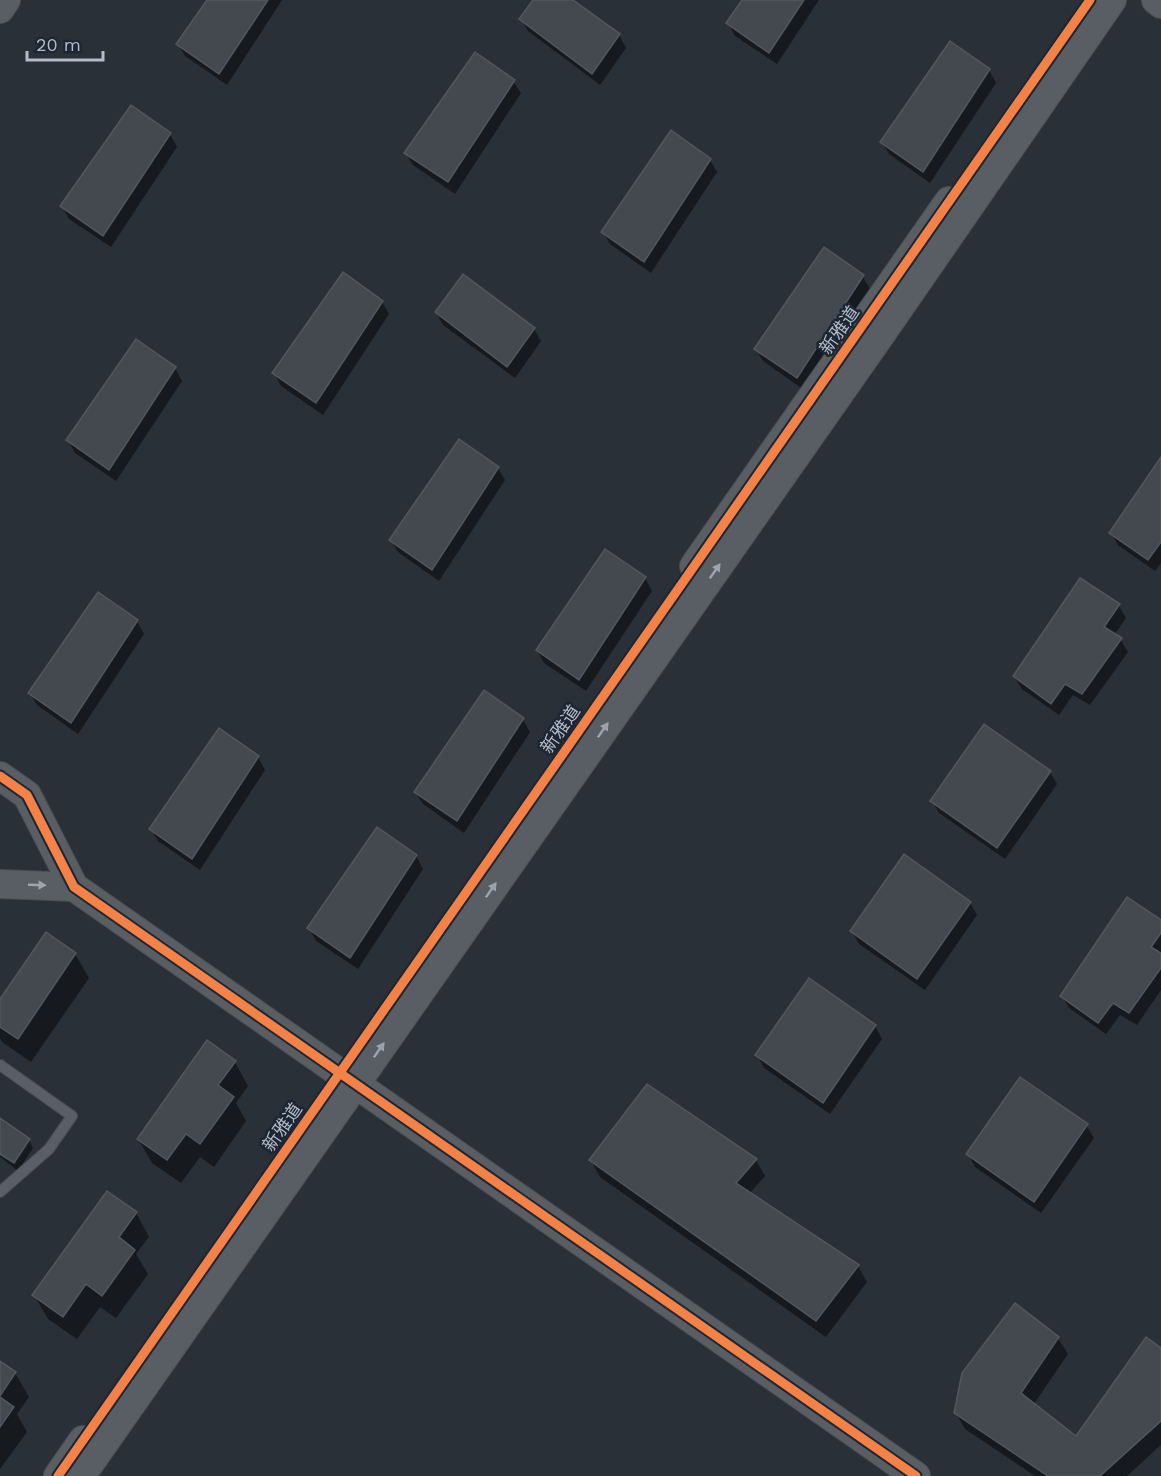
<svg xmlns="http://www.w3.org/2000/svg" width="1161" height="1476" font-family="'Work Sans','Noto Sans SC',sans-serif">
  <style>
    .shadow { fill: #0007 }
    .building { fill: #444950; stroke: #52575f; stroke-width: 1.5 }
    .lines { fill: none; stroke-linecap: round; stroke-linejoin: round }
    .lane-casing { stroke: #484c53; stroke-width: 12 }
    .secondary-casing { stroke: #484c53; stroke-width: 30 }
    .lane { stroke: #5a5e66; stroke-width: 10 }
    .secondary { stroke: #595d64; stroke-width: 28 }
    .cycleway-casing { stroke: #1d2633; stroke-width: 13 }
    .cycleway { stroke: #f48246; stroke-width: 9 }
    .oneway { fill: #9da4b0 }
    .labels { text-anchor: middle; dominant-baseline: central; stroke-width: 5; stroke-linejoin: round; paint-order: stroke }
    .street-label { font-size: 18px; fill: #b4bcc9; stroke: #1d2633 }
  </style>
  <rect width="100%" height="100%" fill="#2a3038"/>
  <g class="shadow">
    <polygon points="208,0 282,0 227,85 185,56 178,44"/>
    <polygon points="535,0 571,0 619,35 626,48 600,85 528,31 521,19"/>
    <polygon points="744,0 819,0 777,64 735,36 728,23"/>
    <polygon points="989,70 996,83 930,183 889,154 882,142"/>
    <polygon points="513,81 521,93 455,194 413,165 406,153"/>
    <polygon points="170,134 177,147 111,247 69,219 62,206"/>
    <polygon points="710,160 717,172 651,273 610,244 603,232"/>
    <polygon points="825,249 863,277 870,289 804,390 763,361 756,349"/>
    <polygon points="382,302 389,314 323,415 281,386 274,373"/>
    <polygon points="436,312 534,329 541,341 515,378 443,325"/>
    <polygon points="175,368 182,381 116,481 75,453 68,440"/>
    <polygon points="1161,460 1161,563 1155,571 1118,545 1111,533"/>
    <polygon points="498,468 505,480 439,581 398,552 391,540"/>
    <polygon points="645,578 652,591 586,691 544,663 537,650"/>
    <polygon points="1080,580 1119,606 1126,618 1114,635 1120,639 1128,652 1090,705 1073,695 1059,715 1022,689 1014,676"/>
    <polygon points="98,594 137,621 144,634 78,734 37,705 30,693"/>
    <polygon points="523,720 530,732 464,833 423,804 415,792"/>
    <polygon points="258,757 265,770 200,870 158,841 151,829"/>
    <polygon points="1050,772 1057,784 1005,859 939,813 932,801"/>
    <polygon points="377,829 416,856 423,869 358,969 316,941 309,928"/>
    <polygon points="970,903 977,915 925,990 859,944 852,931"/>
    <polygon points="1161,922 1161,990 1137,1025 1120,1015 1106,1034 1069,1008 1062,996"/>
    <polygon points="46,935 75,954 89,978 31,1062 2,1042 0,1038 0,1002"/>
    <polygon points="809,980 875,1026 882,1039 830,1114 764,1068 757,1055"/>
    <polygon points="235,1062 248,1086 236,1103 246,1121 214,1167 200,1157 181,1183 152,1163 138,1139"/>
    <polygon points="0,1120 29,1140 33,1148 18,1171 0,1157"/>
    <polygon points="1086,1125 1094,1138 1041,1213 975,1167 968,1154"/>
    <polygon points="756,1160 765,1176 749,1194 858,1266 867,1282 826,1337 600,1177 591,1161"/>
    <polygon points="136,1213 149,1237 136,1254 148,1274 116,1318 100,1307 77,1339 48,1319 34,1295"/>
    <polygon points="1058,1338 1068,1354 1034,1404 1076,1438 1161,1350 1161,1445 1127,1476 1035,1476 965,1429 956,1413"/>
    <polygon points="0,1363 15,1373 29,1397 17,1414 27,1432 0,1469"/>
  </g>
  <g class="building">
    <polygon points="207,0 268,0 219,74 176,44"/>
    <polygon points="533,0 573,0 620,34 592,74 519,19"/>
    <polygon points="742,0 804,0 769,53 726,23"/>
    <polygon points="950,41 990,69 923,172 880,142"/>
    <polygon points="475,52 515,80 448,182 404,153"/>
    <polygon points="131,105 171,133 103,236 60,206"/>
    <polygon points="671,130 711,159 644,262 601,232"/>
    <polygon points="824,247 864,275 797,378 754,349"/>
    <polygon points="343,272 383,301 316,403 272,373"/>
    <polygon points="463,274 535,328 507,367 435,312"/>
    <polygon points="136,339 176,367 109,470 66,440"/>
    <polygon points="459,439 499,467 432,570 389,540"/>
    <polygon points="1161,457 1161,542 1148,560 1109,533"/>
    <polygon points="605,549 646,577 579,680 536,650"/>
    <polygon points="1080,578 1120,604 1104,627 1122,638 1082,694 1065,684 1051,704 1013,676"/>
    <polygon points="98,592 138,620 71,723 28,693"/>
    <polygon points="484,690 524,718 457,821 414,792"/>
    <polygon points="984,724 1051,771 997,848 930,801"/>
    <polygon points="219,728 259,756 192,859 149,829"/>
    <polygon points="377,827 417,855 350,958 307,928"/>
    <polygon points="904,854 971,902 917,979 850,931"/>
    <polygon points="1127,897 1161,920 1161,933 1151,947 1161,953 1161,968 1129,1013 1113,1003 1098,1023 1060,996"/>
    <polygon points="46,932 76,953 18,1039 0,1027 0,999"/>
    <polygon points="809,978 876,1025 823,1103 755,1055"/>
    <polygon points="207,1040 236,1061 218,1085 234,1097 200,1144 186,1134 167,1160 137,1139"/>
    <polygon points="1020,1077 1088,1124 1034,1202 966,1154"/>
    <polygon points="647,1084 757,1159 736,1183 859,1265 816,1321 589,1160"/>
    <polygon points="0,1118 30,1139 14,1163 0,1154"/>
    <polygon points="107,1191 137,1212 119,1237 135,1250 102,1296 86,1284 63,1317 32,1295"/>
    <polygon points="1015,1303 1059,1337 1021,1393 1076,1436 1146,1337 1161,1348 1161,1421 1100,1476 1048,1476 954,1413 962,1373"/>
    <polygon points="0,1361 16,1372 0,1396"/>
    <polygon points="0,1397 14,1407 0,1427"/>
  </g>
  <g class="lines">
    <defs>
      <polyline id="lane" points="0,1065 72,1116 49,1149 0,1192"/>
      <g id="secondary">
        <polyline points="1156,0 1161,4"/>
        <polyline points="0,9 6,0"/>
        <polyline points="694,566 949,201"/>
        <polyline points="0,776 27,795 74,887 916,1476"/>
        <polyline points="0,884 74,887"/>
        <polyline points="58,1476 83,1440"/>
        <polyline points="81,1476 882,333 1112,0"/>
      </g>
    </defs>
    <use href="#lane" class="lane-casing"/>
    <use href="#secondary" class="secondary-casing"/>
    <use href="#lane" class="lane"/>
    <use href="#secondary" class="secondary"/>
    <defs>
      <g id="cycleway">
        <polyline points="0,776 27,795 74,887 916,1476"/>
        <polyline points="58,1476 1090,0"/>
      </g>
    </defs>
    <use href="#cycleway" class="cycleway-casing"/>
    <use href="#cycleway" class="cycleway"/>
  </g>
  <defs><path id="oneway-solid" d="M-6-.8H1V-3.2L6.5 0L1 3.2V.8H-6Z" transform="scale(1.5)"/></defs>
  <g class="oneway">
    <use href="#oneway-solid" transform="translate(715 571) rotate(-55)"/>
    <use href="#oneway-solid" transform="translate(603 730) rotate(-55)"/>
    <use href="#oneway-solid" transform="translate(37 885) rotate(2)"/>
    <use href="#oneway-solid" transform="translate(491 890) rotate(-55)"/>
    <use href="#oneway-solid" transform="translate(379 1050) rotate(-55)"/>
  </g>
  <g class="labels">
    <g class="street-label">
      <text transform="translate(839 330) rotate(-55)">新雅道</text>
      <text transform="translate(560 729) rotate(-55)">新雅道</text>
      <text transform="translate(282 1127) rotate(-55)">新雅道</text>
    </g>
  </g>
  <path d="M27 51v9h76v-9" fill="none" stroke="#b4bcc9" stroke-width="3"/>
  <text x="36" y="51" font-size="18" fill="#b4bcc9" stroke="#1d2633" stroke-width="4.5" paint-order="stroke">20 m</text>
</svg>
